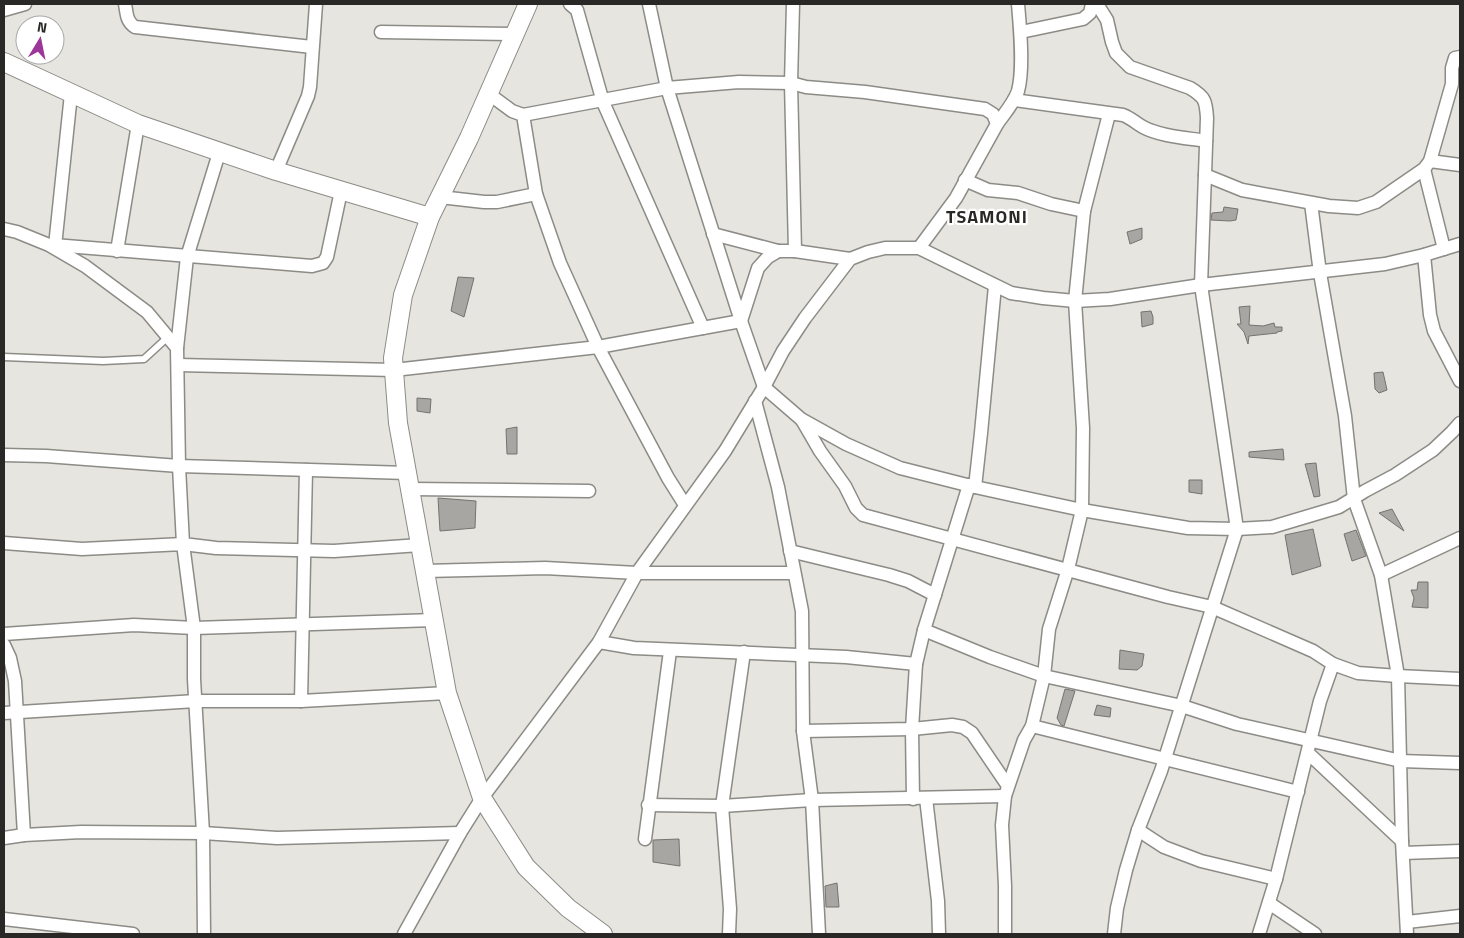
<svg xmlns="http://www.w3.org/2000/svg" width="1464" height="938" font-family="'Titillium Web',sans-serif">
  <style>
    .building { fill: #a7a6a2; stroke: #74736f }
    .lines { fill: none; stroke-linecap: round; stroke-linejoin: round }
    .service-casing { stroke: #8c8b86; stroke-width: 9 }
    .minor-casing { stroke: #8c8b86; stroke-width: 15 }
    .secondary-casing { stroke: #8c8b86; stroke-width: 20 }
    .service { stroke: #fff; stroke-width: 6 }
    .minor { stroke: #fff; stroke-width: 12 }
    .secondary { stroke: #fff; stroke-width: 18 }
    .labels { text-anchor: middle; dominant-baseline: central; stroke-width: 4.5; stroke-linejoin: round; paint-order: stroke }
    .district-label { font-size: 18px; font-weight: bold; letter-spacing: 1px; fill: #292827; stroke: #fff }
  </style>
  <rect width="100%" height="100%" fill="#e6e5e0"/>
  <g class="building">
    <polygon points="1224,207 1238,209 1236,220 1230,221 1211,220 1212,213 1223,212"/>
    <polygon points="1142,228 1142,239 1130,244 1127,232"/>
    <polygon points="458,277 474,278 464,317 451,311"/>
    <polygon points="1250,306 1249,325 1263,326 1274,323 1275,327 1282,327 1282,331 1277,332 1277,333 1249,336 1248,344 1244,332 1237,324 1241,324 1239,307"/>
    <polygon points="1151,311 1153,317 1153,324 1142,327 1141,312"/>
    <polygon points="1383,372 1387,390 1379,393 1375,389 1374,373"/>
    <polygon points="417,398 431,399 430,413 417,411"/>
    <polygon points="517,427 517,454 507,454 506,429"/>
    <polygon points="1283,449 1284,460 1249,457 1249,452"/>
    <polygon points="1316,463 1320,496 1314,497 1305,464"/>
    <polygon points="1189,480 1202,480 1202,494 1189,492"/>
    <polygon points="438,498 476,501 475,528 440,531"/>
    <polygon points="1392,509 1404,531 1379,513"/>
    <polygon points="1313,529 1321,566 1292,575 1285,535"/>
    <polygon points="1356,530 1366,556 1352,561 1344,534"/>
    <polygon points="1418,582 1428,582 1428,608 1412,607 1414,598 1411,590 1417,590"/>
    <polygon points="1120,650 1144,654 1142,666 1137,670 1119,669"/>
    <polygon points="1065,689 1075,691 1064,726 1061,725 1057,718"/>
    <polygon points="1097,705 1111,708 1110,717 1094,715"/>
    <polygon points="679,839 680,866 653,862 653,840"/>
    <polygon points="837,883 839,907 826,907 825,886"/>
  </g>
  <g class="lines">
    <defs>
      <polyline id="service" points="4,357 103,361 144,359 168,337"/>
      <g id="minor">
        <path d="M125 4C127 14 126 21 135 27L312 47"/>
        <polyline points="570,4 577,10 603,102 703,328"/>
        <polyline points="649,4 667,88 741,321 764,387 801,419 846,444 900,468 975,487 1082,510 1188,528 1237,529 1272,527 1339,507 1365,491 1395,475 1433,450 1452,432 1460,423"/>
        <polyline points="793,4 791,83 795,251"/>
        <path d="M1097 4 1107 20 1112 42 1116 53 1130 67 1190 88C1205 97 1206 101 1207 118L1201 285 1237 529 1161 771 1138 830 1126 870 1117 908 1114 934"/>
        <polyline points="4,10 25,4"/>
        <polyline points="381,32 515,34"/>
        <polyline points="1021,32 1083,19 1090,13 1092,4"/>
        <polyline points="489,94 512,111 523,115 536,194 560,263 598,347 668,478 685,505"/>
        <path d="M1014 100 1123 115C1131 118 1136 123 1143 127 1159 136 1188 138 1206 141"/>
        <polyline points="523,115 667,88 739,82 791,83 806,87 865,92 985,109 993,114 997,124 956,198 919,248"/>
        <path d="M997 124C1004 114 1014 103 1018 91 1024 69 1020 27 1018 4"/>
        <polyline points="1430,161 1460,165"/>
        <polyline points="1424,169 1444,249"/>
        <polyline points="276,171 308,96 310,87 316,4"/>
        <polyline points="1205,175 1242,190 1329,206 1358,208 1376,202 1424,169 1430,161 1452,84 1452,68 1455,58 1460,57"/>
        <polyline points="965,180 988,190 1018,193 1051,204 1084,211"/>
        <polyline points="440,197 484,202 497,202 536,194"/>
        <polyline points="1311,203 1320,273 1345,416 1354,499 1381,575 1398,676 1402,841 1407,934"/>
        <polyline points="4,229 17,232 49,245 85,266 147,312 177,348 179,466 183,544 216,548 334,551 420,545"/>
        <polyline points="713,234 778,251 795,251 850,259"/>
        <polyline points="54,245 312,266 323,263 327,257 341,191"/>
        <polyline points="55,246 71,94"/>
        <polyline points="117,251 138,124"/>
        <polyline points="1424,255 1430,315 1434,331 1460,381"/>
        <polyline points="177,348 187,257 219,153"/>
        <polyline points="178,365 394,370 598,347 741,321 758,268 768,257 778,251"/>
        <polyline points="755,401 778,487 802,611 803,731 812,800 819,934"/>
        <polyline points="802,420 820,451 845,486 856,508 863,515 1168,597 1212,607 1313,651 1333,664 1358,673 1398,676 1460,679"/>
        <polyline points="4,455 46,456 179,466 407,473"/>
        <polyline points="975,487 981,433 995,286"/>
        <polyline points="410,489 589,491"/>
        <polyline points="4,543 82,549 183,544 194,628 194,679 203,833 204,934"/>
        <polyline points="790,551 889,575 908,581 935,595"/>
        <polyline points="425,571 545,568 637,573 794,573"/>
        <polyline points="1381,575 1460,538"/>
        <polyline points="924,630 990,657 1044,676 1182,706 1237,724 1401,761 1460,763"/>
        <polyline points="4,634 134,625 194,628 434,620"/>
        <polyline points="599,642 634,648 846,657 916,664"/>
        <polyline points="4,645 10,658 15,681 24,835"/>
        <polyline points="301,701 306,470"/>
        <polyline points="4,713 196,701 301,701 447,693"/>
        <polyline points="1032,726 1298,792"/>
        <polyline points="803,731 912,729 952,725 963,727 972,733 1008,786"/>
        <polyline points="1308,753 1402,841"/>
        <polyline points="926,798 938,901 939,934"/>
        <polyline points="913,799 912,729 916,664 924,630 969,485"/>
        <polyline points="648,805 722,806 812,800 1005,796"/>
        <polyline points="1138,830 1164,847 1201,861 1276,879"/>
        <polyline points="4,838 24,835 81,832 203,833 277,838 460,833"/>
        <polyline points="645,839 670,651"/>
        <polyline points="1403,853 1460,851"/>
        <polyline points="1269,903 1315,934"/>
        <polyline points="4,919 133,934"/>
        <polyline points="1407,922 1460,916"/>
        <polyline points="404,934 460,833 482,798 599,642 637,573 725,451 764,387 783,351 805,318 850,259 868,252 885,248 919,248 1011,293 1043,298 1075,301 1110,299 1201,285 1385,264 1424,255 1460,244"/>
        <polyline points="729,934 730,909 722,806 744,652"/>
        <polyline points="1005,934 1005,886 1002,825 1005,796 1024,740 1032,726 1044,676 1049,629 1068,569 1082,510 1083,428 1075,301 1084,211 1109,114"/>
        <polyline points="1259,934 1276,879 1320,701 1333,664"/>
      </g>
      <g id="secondary">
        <polyline points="528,4 469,138 430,217 403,295 393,358 398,423 447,693 482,798 526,867 568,908 603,934"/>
        <polyline points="4,62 138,124 276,171 430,217"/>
      </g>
    </defs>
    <use href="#service" class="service-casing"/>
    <use href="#minor" class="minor-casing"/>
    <use href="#secondary" class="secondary-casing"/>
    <use href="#service" class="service"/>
    <use href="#minor" class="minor"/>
    <use href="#secondary" class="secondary"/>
  </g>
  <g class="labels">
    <g class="district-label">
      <text x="987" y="216">TSAMONI</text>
    </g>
  </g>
  <rect width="1464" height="938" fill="none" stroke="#292827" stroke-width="10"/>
  <g transform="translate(40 40) rotate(10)"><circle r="24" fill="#ffffff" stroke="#a9a9a9"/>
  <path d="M0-4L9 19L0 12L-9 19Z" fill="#9d3699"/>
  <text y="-8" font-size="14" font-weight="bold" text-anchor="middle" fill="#292827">N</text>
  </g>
</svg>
